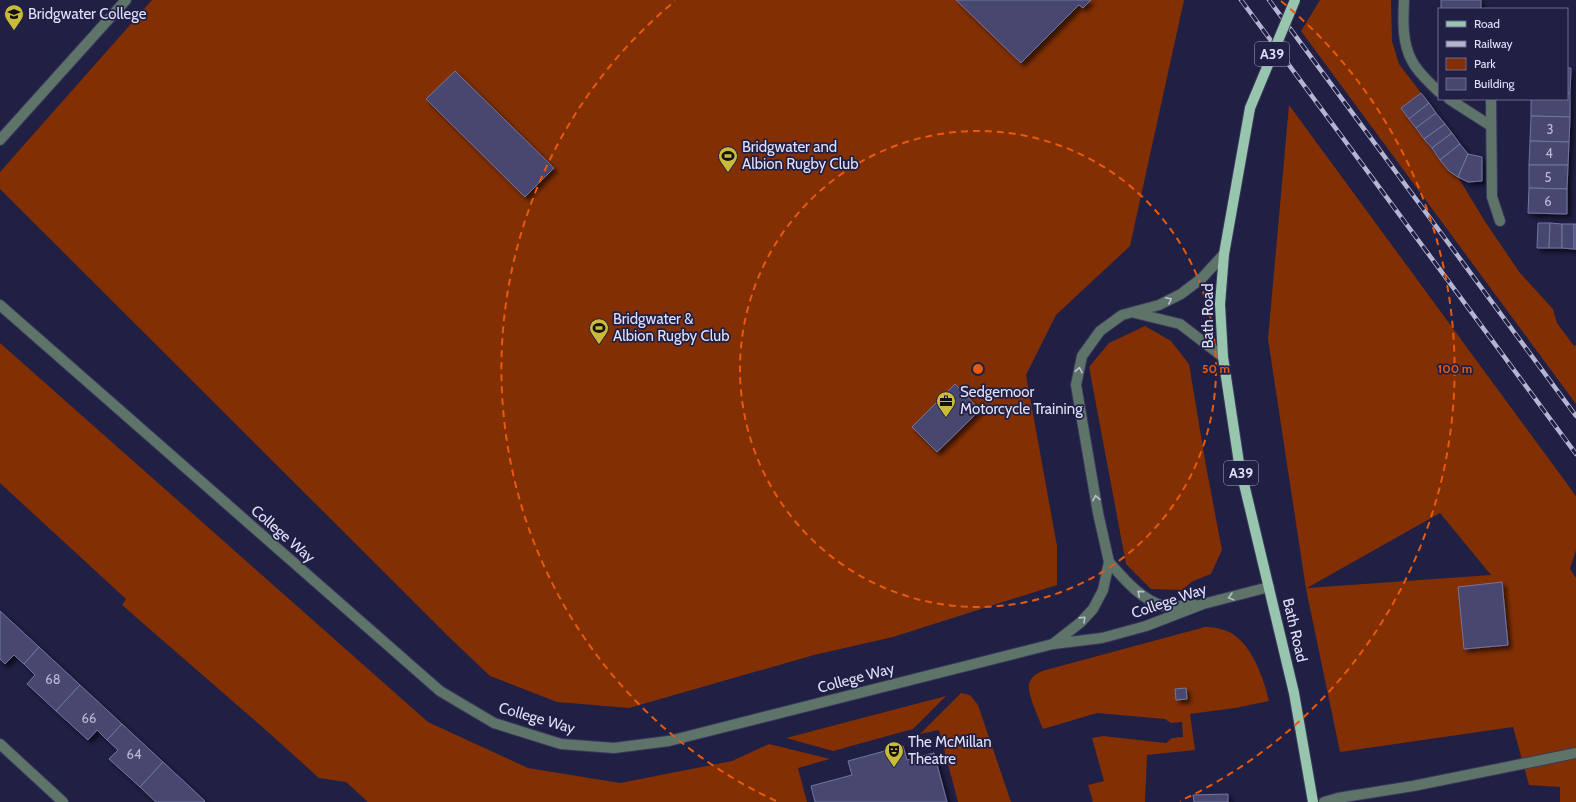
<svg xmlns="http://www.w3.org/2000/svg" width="1576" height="802" font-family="Cabin,sans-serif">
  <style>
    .green { fill: #822f04; fill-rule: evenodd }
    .building { fill: #46476f; stroke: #7375a1; filter: url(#shadow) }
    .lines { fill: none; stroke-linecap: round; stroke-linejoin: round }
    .minor-casing { stroke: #3b3a5d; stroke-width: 12 }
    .major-casing { stroke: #3b3a5d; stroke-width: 12 }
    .minor { stroke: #5f7469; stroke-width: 10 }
    .major { stroke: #98c5ad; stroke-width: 10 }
    .rail-casing { stroke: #b4b6d1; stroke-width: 4.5 }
    .rail { stroke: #201f44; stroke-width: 3; stroke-dasharray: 9; stroke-linecap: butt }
    .major-bridge-casing { stroke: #3b3a5d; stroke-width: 12; stroke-linecap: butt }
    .major-bridge { stroke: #98c5ad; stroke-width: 10 }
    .oneway { stroke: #b9c0ce }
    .ring { fill: none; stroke: #e8590c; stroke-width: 2; stroke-dasharray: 7 5 }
    .labels { text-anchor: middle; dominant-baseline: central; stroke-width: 3.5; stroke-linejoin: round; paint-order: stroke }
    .number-label { font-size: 13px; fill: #b9bad7 }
    .shield { fill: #201f44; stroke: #a6a7c3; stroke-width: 1 }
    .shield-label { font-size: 14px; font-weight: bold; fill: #dfe1fa }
    .poi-label { font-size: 15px; fill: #dfe1fa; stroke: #201f44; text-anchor: start }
    .street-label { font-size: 15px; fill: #dfe1fa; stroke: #201f44 }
    .centre { fill: #e8590c; stroke: #201f44; stroke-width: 2 }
    .ring-label { font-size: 12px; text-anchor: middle; font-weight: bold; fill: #e8590c; stroke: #201f44; stroke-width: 3.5; stroke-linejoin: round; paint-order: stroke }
  </style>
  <defs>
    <filter id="shadow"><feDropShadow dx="3.5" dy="3.5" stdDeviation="2" flood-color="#0009"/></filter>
  </defs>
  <rect width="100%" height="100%" fill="#201f44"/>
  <g class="green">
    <polygon points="152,0 1184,0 1130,246 1056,315 1026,375 1057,546 1057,585 893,637 814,655 629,708 557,702 490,676 450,638 0,189 0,172"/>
    <polygon points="1320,0 1391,0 1392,41 1399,64 1421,93 1401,108 1440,160 1458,177 1486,223 1520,273 1553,309 1557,323 1574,346 1576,345 1576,404 1301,31"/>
    <path d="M1289 105 1576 496V550L1570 569 1576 578V802H1560V787L1529 785 1513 727 1340 752 1306 589 1268 339ZM1440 513 1491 575 1307 588Z"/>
    <polygon points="1145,326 1171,341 1189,364 1206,466 1222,550 1211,574 1193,581 1182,590 1151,589 1126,564 1089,367 1109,343"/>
    <polygon points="0,343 428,722 528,768 620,783 732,761 769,744 830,759 798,768 807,802 368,802 346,782 319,778 268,732 122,605 126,599 0,483"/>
    <path d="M1205 627C1212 627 1218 628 1224 630 1250 638 1263 676 1269 701L1235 708 1190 714 1195 750 1147 755 1145 802H1092L1093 801 1088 785 1104 781 1092 738 1103 736 1166 743 1172 738 1183 737 1182 722 1171 723 1165 719 1097 713 1043 729C1039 719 1027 693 1029 684 1031 677 1036 674 1042 671Z"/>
    <polygon points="961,693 970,695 978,705 1011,802 958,802 939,730 920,734"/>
    <polygon points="946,696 913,729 833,751 786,738"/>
  </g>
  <g class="building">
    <polygon points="956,0 1091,0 1083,8 1079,5 1021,63"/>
    <rect x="1441" y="0" width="40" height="9"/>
    <polygon points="1567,68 1571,68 1570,93 1567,93"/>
    <polygon points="455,71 554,168 525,197 426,99"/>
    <polygon points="1421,93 1429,103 1409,119 1401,108"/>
    <polygon points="1567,93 1570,93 1570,117 1531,116 1531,99 1567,99"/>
    <polygon points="1429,103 1436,113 1416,128 1409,119"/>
    <polygon points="1436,113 1445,124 1424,139 1416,128"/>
    <polygon points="1531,116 1570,117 1569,142 1530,141"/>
    <polygon points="1445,124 1452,133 1432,148 1424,139"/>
    <polygon points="1452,133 1460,144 1440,160 1432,148"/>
    <polygon points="1530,141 1569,142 1568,165 1529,165"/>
    <polygon points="1460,144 1468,154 1458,177 1449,171 1440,160"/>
    <polygon points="1468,154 1482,157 1482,181 1468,182 1458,177"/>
    <polygon points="1529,165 1568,165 1567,189 1529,188"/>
    <polygon points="1529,188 1567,189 1567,214 1528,213"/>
    <polygon points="1538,223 1550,223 1549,248 1537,248"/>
    <polygon points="1550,223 1562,224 1562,248 1549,248"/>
    <polygon points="1562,224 1574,224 1574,249 1562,248"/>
    <rect x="1574" y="224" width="2" height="25"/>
    <polygon points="955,384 980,410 937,452 912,427"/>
    <polygon points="1502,582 1508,645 1464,649 1458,587"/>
    <polygon points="0,611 39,647 24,664 14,655 5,664 0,659"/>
    <polygon points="39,647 80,685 56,711 27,684 35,675 24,664"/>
    <polygon points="80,685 122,724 107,740 97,730 88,740 56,711"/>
    <polygon points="1186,688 1187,699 1176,700 1175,689"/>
    <polygon points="122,724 163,762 140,787 109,759 118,750 107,740"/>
    <polygon points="903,746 907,760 934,753 947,802 815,802 811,786 852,775 848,761"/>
    <polygon points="163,762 205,801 204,802 156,802 140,787"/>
    <polygon points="1228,794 1228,802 1194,802 1193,795"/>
  </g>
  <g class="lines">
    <defs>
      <g id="minor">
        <path d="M1404 0C1403 20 1402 43 1412 61 1418 73 1430 83 1439 92"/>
        <polyline points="1449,99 1491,126"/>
        <polyline points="1491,99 1492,197 1500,221"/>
        <polyline points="0,140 126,0"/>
        <polyline points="0,305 440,691 494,723 561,744 614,748 669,741 1053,644 1102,638 1146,626 1203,604 1269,587"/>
        <polyline points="1135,313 1180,324 1223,357"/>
        <path d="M1109 562C1124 579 1141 600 1164 606 1174 608 1186 605 1195 605"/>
        <polyline points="1053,644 1081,622 1093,609 1103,590 1109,562 1098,513 1076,385 1082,356 1100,331 1122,315 1159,305 1181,294 1202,278 1224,254"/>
        <polyline points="0,744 63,802"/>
        <polyline points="1324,802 1338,798 1413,786 1576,753"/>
      </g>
      <polyline id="major" points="1250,108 1224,254 1220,304 1223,357 1239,463 1294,693 1313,802"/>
    </defs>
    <use href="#minor" class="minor-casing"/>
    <use href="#major" class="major-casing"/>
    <use href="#minor" class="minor"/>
    <use href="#major" class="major"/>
    <defs>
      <g id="rail">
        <polyline points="1241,0 1576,454"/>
        <polyline points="1269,0 1576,416"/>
      </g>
    </defs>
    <use href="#rail" class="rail-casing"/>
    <use href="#rail" class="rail"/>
    <defs>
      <polyline id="major-bridge" points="1250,108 1295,0"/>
    </defs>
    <use href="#major-bridge" class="major-bridge-casing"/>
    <use href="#major-bridge" class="major-bridge"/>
  </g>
  <defs><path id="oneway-chevron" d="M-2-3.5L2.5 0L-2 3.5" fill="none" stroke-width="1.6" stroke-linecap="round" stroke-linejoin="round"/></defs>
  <g class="oneway">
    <use href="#oneway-chevron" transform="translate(1169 300) rotate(-27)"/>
    <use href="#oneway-chevron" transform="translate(1079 370) rotate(-79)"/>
    <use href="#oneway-chevron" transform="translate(1096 498) rotate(-100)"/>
    <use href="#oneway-chevron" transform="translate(1140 593) rotate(-140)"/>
    <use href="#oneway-chevron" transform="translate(1231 597) rotate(165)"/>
    <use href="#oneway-chevron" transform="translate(1083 619) rotate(-44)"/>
  </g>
  <g class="ring">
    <circle cx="978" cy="369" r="238"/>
    <path d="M776 801A477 477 0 0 1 675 1M1281 1A477 477 0 0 1 1180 801"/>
  </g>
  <defs>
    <symbol id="university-pin" viewBox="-11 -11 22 30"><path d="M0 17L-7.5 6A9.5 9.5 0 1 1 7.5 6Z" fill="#caba3a" stroke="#201f44"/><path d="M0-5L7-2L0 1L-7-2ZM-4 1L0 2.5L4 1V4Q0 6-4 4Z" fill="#111"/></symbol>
    <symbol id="stadium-pin" viewBox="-11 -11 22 30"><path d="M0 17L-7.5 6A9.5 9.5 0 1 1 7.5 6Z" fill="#caba3a" stroke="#201f44"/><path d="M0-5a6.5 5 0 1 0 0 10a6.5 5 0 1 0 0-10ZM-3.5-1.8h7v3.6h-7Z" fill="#111"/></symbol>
    <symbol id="office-pin" viewBox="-11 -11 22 30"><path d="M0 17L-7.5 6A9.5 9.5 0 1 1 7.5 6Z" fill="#caba3a" stroke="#201f44"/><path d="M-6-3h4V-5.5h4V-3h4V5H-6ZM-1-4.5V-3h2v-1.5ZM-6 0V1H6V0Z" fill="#111"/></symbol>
    <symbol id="theatre-pin" viewBox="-11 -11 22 30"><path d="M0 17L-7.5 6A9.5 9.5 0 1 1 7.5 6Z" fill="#caba3a" stroke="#201f44"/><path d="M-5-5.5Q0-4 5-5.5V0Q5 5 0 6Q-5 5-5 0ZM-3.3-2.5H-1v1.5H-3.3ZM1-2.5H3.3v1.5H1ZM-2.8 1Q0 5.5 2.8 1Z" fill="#111"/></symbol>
  </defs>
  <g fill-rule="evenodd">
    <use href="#university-pin" x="3" y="3" width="22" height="30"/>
    <use href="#stadium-pin" x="717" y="145" width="22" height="30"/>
    <use href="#stadium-pin" x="588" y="317" width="22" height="30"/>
    <use href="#office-pin" x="935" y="390" width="22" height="30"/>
    <use href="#theatre-pin" x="883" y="740" width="22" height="30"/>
  </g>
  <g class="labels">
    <g class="number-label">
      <text x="1550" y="129">3</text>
      <text x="1549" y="153">4</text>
      <text x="1548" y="177">5</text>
      <text x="1548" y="201">6</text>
      <text x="53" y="679">68</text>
      <text x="89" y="718">66</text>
      <text x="134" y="754">64</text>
    </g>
    <g class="shield">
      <rect x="1255" y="42" width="34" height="24" rx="3"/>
      <rect x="1224" y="461" width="34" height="24" rx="3"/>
    </g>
    <g class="shield-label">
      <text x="1272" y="54">A39</text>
      <text x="1241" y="473">A39</text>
    </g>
    <g class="poi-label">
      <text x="28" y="14">Bridgwater College</text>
      <text x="742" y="147">Bridgwater and<tspan x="742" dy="17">Albion Rugby Club</tspan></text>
      <text x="613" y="319">Bridgwater &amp;<tspan x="613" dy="17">Albion Rugby Club</tspan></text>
      <text x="960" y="392">Sedgemoor<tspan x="960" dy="17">Motorcycle Training</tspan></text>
      <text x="908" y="742">The McMillan<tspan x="908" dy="17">Theatre</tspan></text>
    </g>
    <g class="street-label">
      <text transform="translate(1208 316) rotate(-90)">Bath Road</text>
      <text transform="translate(283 534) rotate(41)">College Way</text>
      <text transform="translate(1169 601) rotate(-19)">College Way</text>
      <text transform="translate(1295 630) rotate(77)">Bath Road</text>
      <text transform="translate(856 678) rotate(-15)">College Way</text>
      <text transform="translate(537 718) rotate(16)">College Way</text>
    </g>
  </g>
  <circle cx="978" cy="369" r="6" class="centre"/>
  <g class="ring-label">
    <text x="1216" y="373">50 m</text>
    <text x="1455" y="373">100 m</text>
  </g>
  <rect x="1438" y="8" width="130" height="92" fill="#201f44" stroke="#6c6d8d"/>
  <rect x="1446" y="21" width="20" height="6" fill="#98c5ad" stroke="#6c6d8d"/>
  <text x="1474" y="28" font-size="12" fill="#dfe1fa">Road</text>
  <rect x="1446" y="41" width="20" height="6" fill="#b4b6d1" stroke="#6c6d8d"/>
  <text x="1474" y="48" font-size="12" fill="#dfe1fa">Railway</text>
  <rect x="1446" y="58" width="20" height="12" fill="#822f04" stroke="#6c6d8d"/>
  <text x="1474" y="68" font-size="12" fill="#dfe1fa">Park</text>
  <rect x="1446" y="78" width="20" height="12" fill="#46476f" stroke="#6c6d8d"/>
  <text x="1474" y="88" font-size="12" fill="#dfe1fa">Building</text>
</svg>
